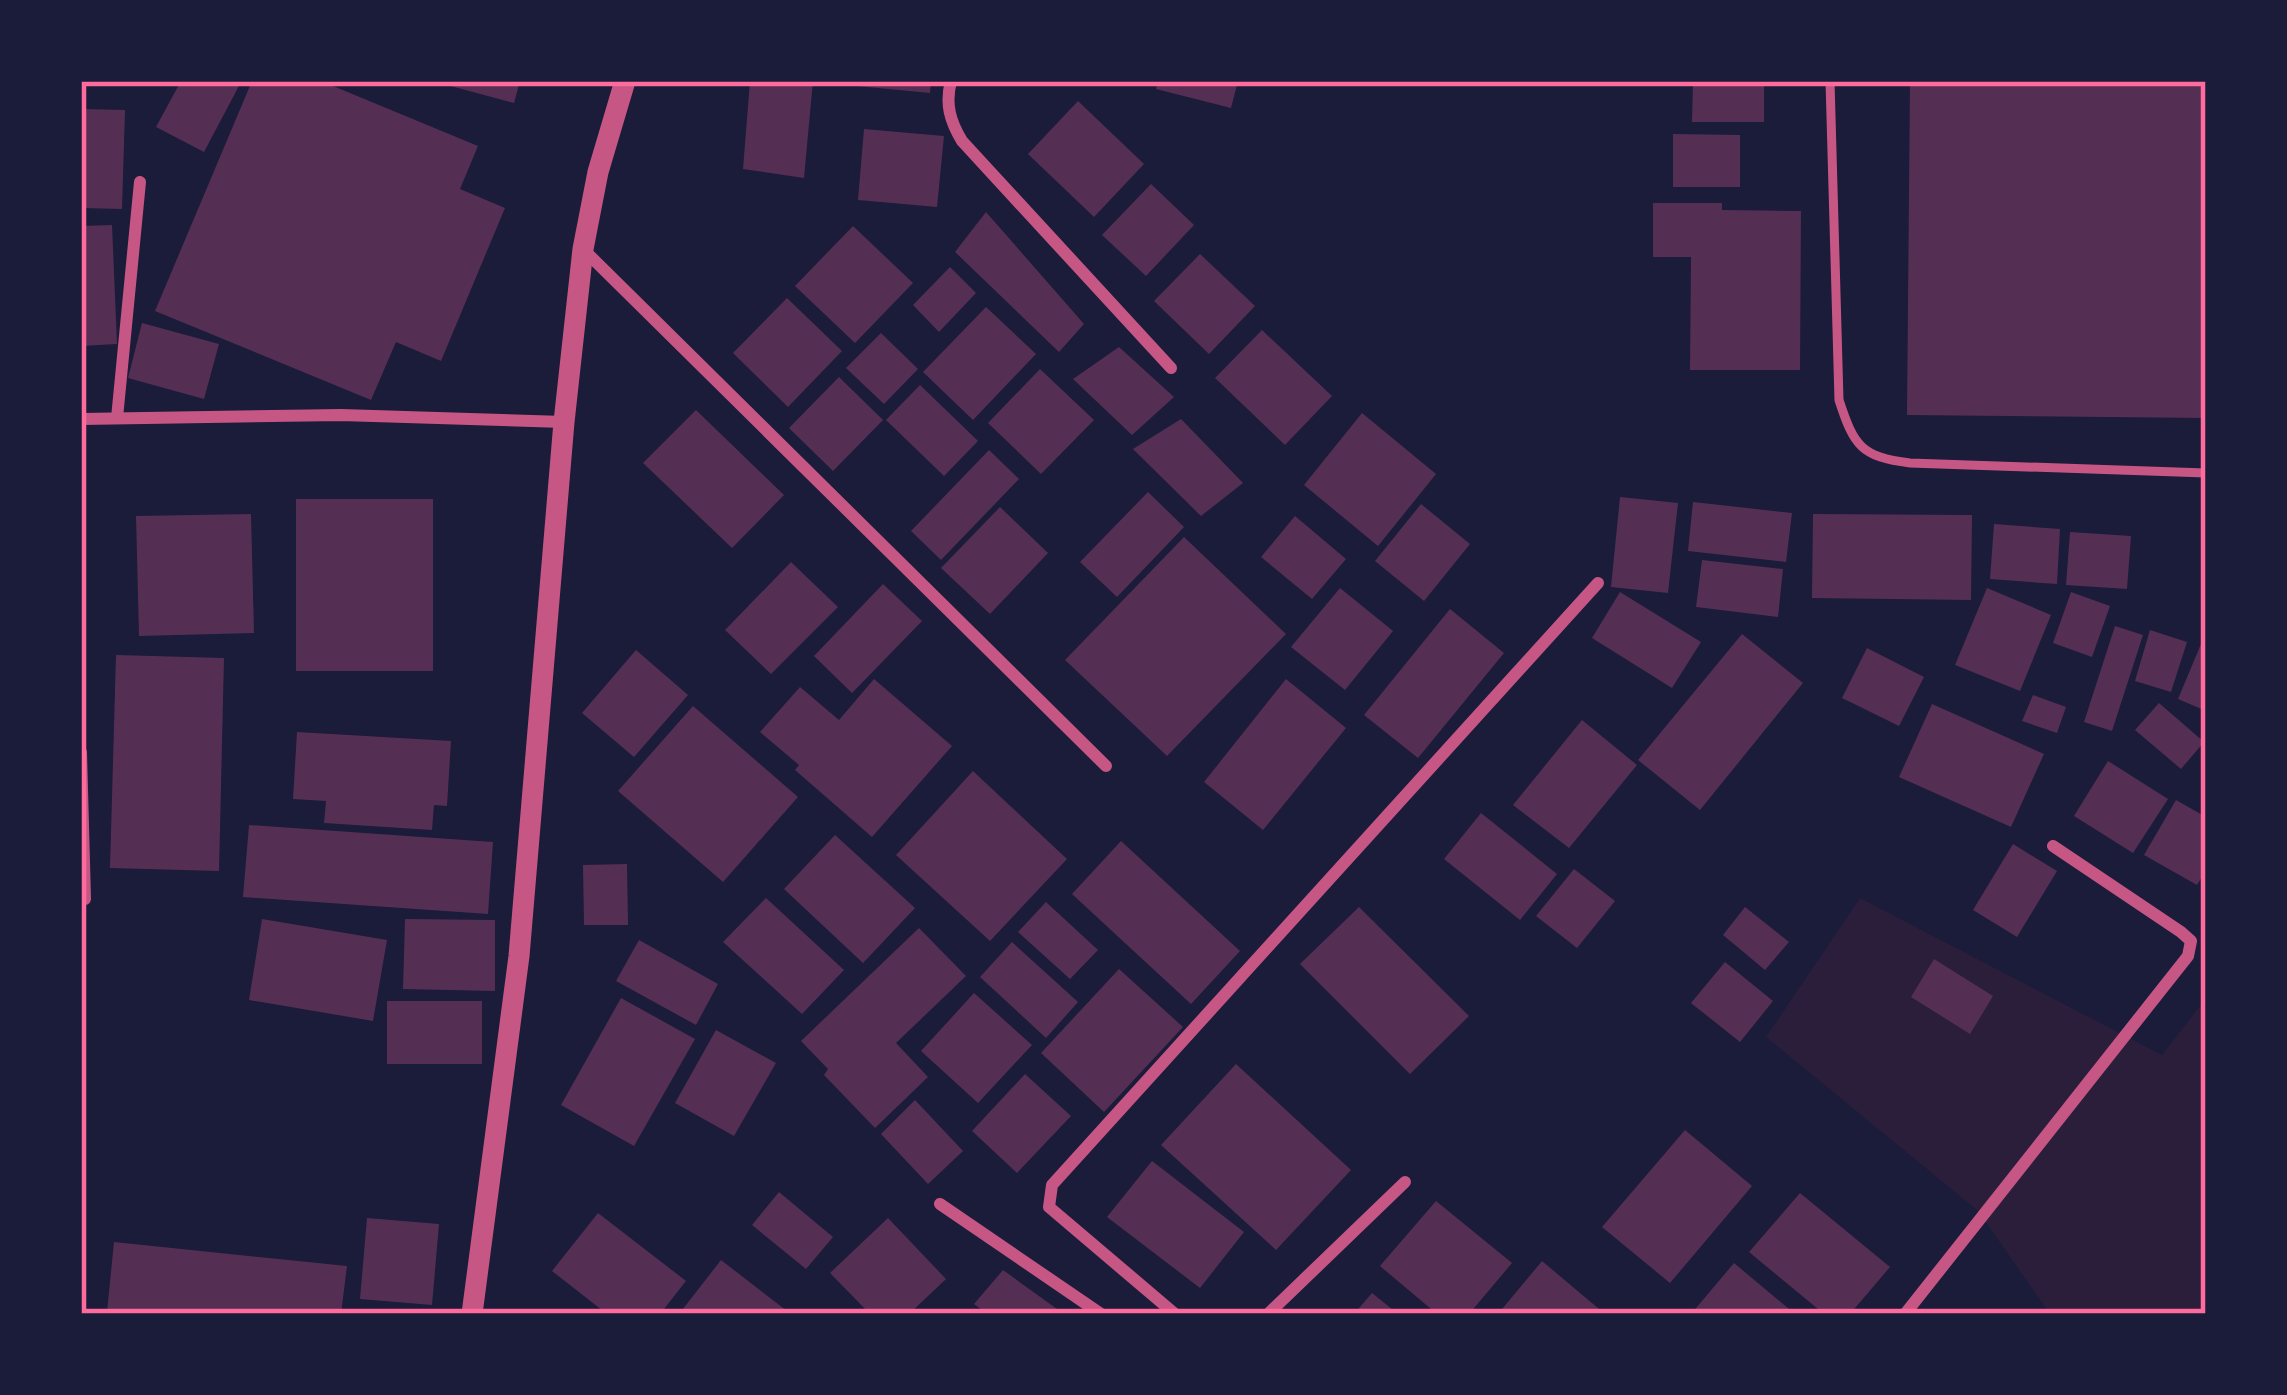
<svg xmlns="http://www.w3.org/2000/svg" width="2287" height="1395" font-family="Barlow,sans-serif">
  <style>
    .green { fill: #2a1e3b }
    .building { fill: #542f53 }
    .lines { fill: none; stroke-linecap: round; stroke-linejoin: round }
    .service { stroke: #c65784; stroke-width: 9 }
    .minor { stroke: #c65784; stroke-width: 12 }
    .tertiary { stroke: #c65784; stroke-width: 21 }
    .neatline { fill: none; stroke: #ff6b9d; stroke-width: 4.5 }
  </style>
  <rect width="100%" height="100%" fill="#1b1b3a"/>
  <polygon class="green" points="1860,898 2162,1055 2206,998 2206,1314 2050,1314 1978,1211 1766,1037"/>
  <g class="building">
    <polygon points="181,81 241,82 204,152 156,127"/>
    <polygon points="252,81 321,81 478,146 460,189 505,208 441,361 396,342 371,400 155,311"/>
    <polygon points="432,81 520,81 514,103"/>
    <polygon points="750,81 813,81 804,178 743,169"/>
    <polygon points="857,81 931,81 930,93 857,86"/>
    <polygon points="1158,81 1238,81 1231,108 1156,89"/>
    <polygon points="1693,81 1764,81 1764,122 1692,122"/>
    <polygon points="1910,81 2206,81 2206,418 1907,415"/>
    <polygon points="1078,101 1144,164 1094,217 1028,154"/>
    <polygon points="81,109 125,110 122,209 81,208"/>
    <polygon points="864,129 944,136 937,207 858,200"/>
    <polygon points="1673,134 1740,135 1740,187 1673,187"/>
    <polygon points="1151,184 1194,225 1146,276 1102,235"/>
    <polygon points="1653,203 1722,203 1722,210 1801,211 1800,370 1690,370 1691,257 1653,257"/>
    <polygon points="986,212 1084,324 1059,352 955,252"/>
    <polygon points="112,225 117,344 81,346 81,226"/>
    <polygon points="853,226 913,283 855,343 795,286"/>
    <polygon points="1200,254 1255,306 1209,354 1154,301"/>
    <polygon points="950,267 976,293 939,332 913,305"/>
    <polygon points="787,298 842,351 788,407 733,353"/>
    <polygon points="986,307 1036,354 973,420 923,372"/>
    <polygon points="142,323 219,344 204,399 128,378"/>
    <polygon points="1262,330 1332,396 1285,445 1215,378"/>
    <polygon points="881,333 918,369 884,404 846,368"/>
    <polygon points="1119,347 1174,397 1132,435 1073,379"/>
    <polygon points="1040,369 1094,420 1041,474 988,423"/>
    <polygon points="839,377 883,420 833,471 789,428"/>
    <polygon points="920,385 978,441 944,476 886,420"/>
    <polygon points="696,410 784,495 732,548 643,463"/>
    <polygon points="1362,413 1436,474 1378,546 1304,485"/>
    <polygon points="1181,419 1243,483 1201,516 1133,449"/>
    <polygon points="989,450 1019,479 941,560 911,531"/>
    <polygon points="1148,492 1184,527 1117,597 1080,562"/>
    <polygon points="1620,497 1678,503 1668,593 1611,587"/>
    <rect x="296" y="499" width="137" height="172"/>
    <polygon points="1693,502 1792,513 1786,562 1688,551"/>
    <polygon points="1421,504 1470,544 1424,601 1375,561"/>
    <polygon points="1000,507 1048,553 990,614 941,568"/>
    <polygon points="251,514 254,633 139,636 136,516"/>
    <polygon points="1813,514 1972,515 1971,600 1812,598"/>
    <polygon points="1295,516 1346,559 1312,599 1261,557"/>
    <polygon points="1994,524 2060,529 2057,584 1990,579"/>
    <polygon points="2070,532 2131,536 2127,589 2066,585"/>
    <polygon points="1184,537 1286,634 1167,756 1065,660"/>
    <polygon points="1702,560 1783,569 1778,617 1696,607"/>
    <polygon points="791,562 838,607 771,674 725,630"/>
    <polygon points="883,584 922,621 852,693 814,656"/>
    <polygon points="1340,588 1393,631 1345,690 1291,647"/>
    <polygon points="1987,588 2051,615 2020,691 1955,665"/>
    <polygon points="1620,592 1701,642 1672,688 1592,638"/>
    <polygon points="2071,592 2110,606 2092,657 2053,643"/>
    <polygon points="1450,609 1504,653 1418,758 1364,715"/>
    <polygon points="2115,626 2143,635 2112,731 2084,722"/>
    <polygon points="2150,630 2187,642 2171,692 2135,681"/>
    <polygon points="2206,632 2206,711 2178,699"/>
    <polygon points="1742,634 1803,683 1700,810 1638,760"/>
    <polygon points="1867,648 1924,677 1899,726 1842,698"/>
    <polygon points="636,650 688,695 634,757 582,713"/>
    <polygon points="116,655 224,658 219,871 110,868"/>
    <polygon points="874,679 952,746 872,837 795,770 799,765 760,732 800,687 839,720"/>
    <polygon points="1286,679 1346,728 1263,830 1204,782"/>
    <polygon points="2033,695 2066,707 2057,733 2022,721"/>
    <polygon points="2159,703 2204,742 2181,769 2135,730"/>
    <polygon points="1932,704 2044,754 2011,827 1899,777"/>
    <polygon points="693,706 798,797 723,882 618,791"/>
    <polygon points="1582,720 1637,765 1569,848 1513,805"/>
    <polygon points="297,732 451,741 447,806 434,805 432,830 324,823 326,801 293,799"/>
    <polygon points="2108,761 2168,799 2133,853 2074,816"/>
    <polygon points="973,771 1067,859 990,941 896,855"/>
    <polygon points="2176,800 2206,817 2206,870 2197,885 2144,855"/>
    <polygon points="1481,813 1557,874 1520,920 1444,859"/>
    <polygon points="249,825 493,842 488,914 243,897"/>
    <polygon points="835,835 915,908 863,963 784,889"/>
    <polygon points="1121,841 1240,951 1191,1004 1072,894"/>
    <polygon points="2013,844 2057,871 2017,937 1973,910"/>
    <polygon points="627,864 628,925 584,925 583,865"/>
    <polygon points="1574,869 1615,901 1577,948 1536,916"/>
    <polygon points="766,898 844,970 802,1014 723,942"/>
    <polygon points="1046,902 1098,950 1070,979 1018,932"/>
    <polygon points="1359,907 1469,1016 1410,1074 1300,964"/>
    <polygon points="1745,907 1789,942 1765,970 1723,935"/>
    <polygon points="262,919 387,940 373,1021 249,1000"/>
    <polygon points="405,919 495,920 495,991 403,989"/>
    <polygon points="919,928 966,976 896,1043 928,1077 875,1128 824,1075 828,1069 801,1041"/>
    <polygon points="639,940 718,984 696,1025 616,981"/>
    <polygon points="1012,942 1078,1002 1046,1038 980,977"/>
    <polygon points="1934,959 1993,996 1970,1034 1911,997"/>
    <polygon points="1725,962 1773,1001 1740,1042 1691,1003"/>
    <polygon points="1119,969 1183,1027 1104,1112 1041,1053"/>
    <polygon points="974,993 1032,1045 978,1103 921,1051"/>
    <polygon points="621,998 695,1039 634,1146 561,1105"/>
    <rect x="387" y="1001" width="95" height="63"/>
    <polygon points="716,1030 776,1063 734,1136 675,1103"/>
    <polygon points="1236,1064 1351,1170 1276,1250 1161,1145"/>
    <polygon points="1025,1074 1071,1116 1017,1173 972,1131"/>
    <polygon points="915,1100 963,1151 928,1184 881,1134"/>
    <polygon points="1685,1130 1752,1186 1670,1283 1602,1227"/>
    <polygon points="1152,1161 1244,1232 1200,1288 1107,1217"/>
    <polygon points="779,1192 833,1237 806,1269 752,1225"/>
    <polygon points="1800,1193 1890,1267 1850,1314 1824,1314 1749,1252"/>
    <polygon points="1436,1201 1512,1263 1469,1314 1437,1314 1380,1266"/>
    <polygon points="598,1213 686,1281 660,1314 607,1314 552,1271"/>
    <polygon points="367,1218 439,1224 432,1305 360,1299"/>
    <polygon points="888,1218 946,1279 909,1314 870,1314 830,1273"/>
    <polygon points="114,1242 347,1266 341,1314 107,1312"/>
    <polygon points="721,1260 791,1314 679,1314"/>
    <polygon points="1542,1261 1605,1314 1498,1314"/>
    <polygon points="1734,1263 1795,1314 1691,1314"/>
    <polygon points="1003,1270 1064,1314 987,1314 974,1304"/>
    <polygon points="1372,1293 1398,1314 1354,1314"/>
  </g>
  <g class="lines">
    <path class="service" d="M1830 81 1839 400C1854 446 1861 457 1910 463L2206 473"/>
    <g class="minor">
      <path d="M951 81C945 104 950 121 962 141L1171 368"/>
      <polyline points="584,250 1106,766"/>
      <polyline points="117,418 140,182"/>
      <polyline points="81,419 341,415 564,422"/>
      <polyline points="81,752 85,899"/>
      <polyline points="940,1204 1101,1314"/>
      <polyline points="1175,1314 1049,1207 1052,1185 1598,583"/>
      <polyline points="1268,1314 1405,1182"/>
      <polyline points="1905,1314 2188,956 2191,941 2181,932 2053,846"/>
    </g>
    <polyline class="tertiary" points="472,1314 519,956 564,422 583,249 598,172 625,81"/>
  </g>
  <rect width="2287" height="1395" fill="none" stroke="#1b1b3a" stroke-width="168"/>
  <rect x="84" y="84" width="2119" height="1227" class="neatline"/>
</svg>
